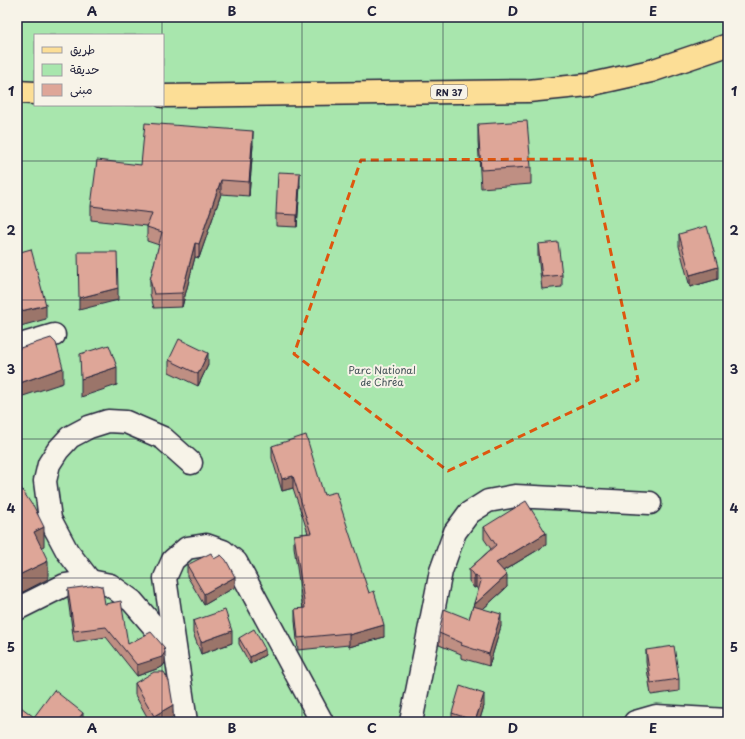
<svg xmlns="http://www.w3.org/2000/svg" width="745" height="739" font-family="'Playpen Sans','Playpen Sans Arabic',sans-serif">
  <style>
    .green { fill: #a8e6ad; stroke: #658474; fill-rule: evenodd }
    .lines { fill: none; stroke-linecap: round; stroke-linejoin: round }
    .minor-casing { stroke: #22223b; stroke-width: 25 }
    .major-casing { stroke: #22223b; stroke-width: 25 }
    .minor { stroke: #f7f3e8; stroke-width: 22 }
    .major { stroke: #fcde96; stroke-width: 22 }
    .wall { fill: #bf8f83; stroke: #22223b }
    .shaded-wall { fill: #9b746a; stroke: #22223b }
    .building { fill: #dea698; stroke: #22223b }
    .marked { fill: none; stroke: #de560e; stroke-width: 3; stroke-dasharray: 8 5; stroke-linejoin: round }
    .grid { fill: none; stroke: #22223b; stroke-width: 1; stroke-opacity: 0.55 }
    .labels { text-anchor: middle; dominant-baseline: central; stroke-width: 4; stroke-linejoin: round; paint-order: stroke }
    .shield { fill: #f7f3e8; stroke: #62616f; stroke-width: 1 }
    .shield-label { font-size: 9px; font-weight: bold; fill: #22223b }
    .park-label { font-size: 10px; fill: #445358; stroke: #f7f3e8 }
    .neatline { fill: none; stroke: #22223b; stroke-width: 1.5 }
    .grid-label { font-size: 13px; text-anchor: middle; font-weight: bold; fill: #22223b }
  </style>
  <rect width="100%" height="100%" fill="#f2e4d8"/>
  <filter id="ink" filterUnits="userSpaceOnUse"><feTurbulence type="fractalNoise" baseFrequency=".025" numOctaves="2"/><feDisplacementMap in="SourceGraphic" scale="8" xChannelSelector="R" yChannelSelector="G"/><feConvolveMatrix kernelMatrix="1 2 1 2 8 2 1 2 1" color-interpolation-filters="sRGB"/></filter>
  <g filter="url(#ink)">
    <path class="green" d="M17 17H728V722H17ZM35 35H163V105H35Z"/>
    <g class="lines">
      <defs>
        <g id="minor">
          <polyline points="17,346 54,335"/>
          <polyline points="90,581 67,551 50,519 45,481 49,464 58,450 70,437 89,427 108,421 126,422 163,438 191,463"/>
          <polyline points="17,609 65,585 90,581 110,585 132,601 175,651"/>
          <polyline points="186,722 165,578 173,560 187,548 206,545 223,551 236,562 322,722"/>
          <polyline points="411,722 441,571 455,532 469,513 488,501 515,496 650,503"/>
          <polyline points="635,722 656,716 728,720"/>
        </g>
        <g id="major">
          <polyline points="17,92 35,93"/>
          <polyline points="163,96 528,91 588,85 651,71 728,45"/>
        </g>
      </defs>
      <use href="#minor" class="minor-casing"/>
      <use href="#major" class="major-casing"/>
      <use href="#minor" class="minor"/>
      <use href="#major" class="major"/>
    </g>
    <g class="wall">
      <polygon points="478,124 531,167 531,184 481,188 478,141"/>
      <polygon points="253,145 249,196 221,194 199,258 195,257 182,307 154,308 150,294 150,280 159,245 147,241 147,226 91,220 91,206 141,165"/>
      <polygon points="300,185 297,227 276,226 276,214"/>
      <polygon points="679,234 718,279 690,287 679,246"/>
      <polygon points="538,244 562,275 562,287 542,289 538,256"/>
      <polygon points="169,360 208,365 198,386 169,372"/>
      <polygon points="272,446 324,495 369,593 384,637 349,647 349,645 298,650 295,621 295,609 303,609 294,547 294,535 308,533 293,488 282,491 272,458"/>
      <polygon points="484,527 546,545 503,571 507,587 483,609 501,626 489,666 461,658 461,654 439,645 439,633 469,619 478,590 476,587 474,588 469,581 469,569 491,549 484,539"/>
      <polygon points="214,559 235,587 204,605 187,576 187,565"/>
      <polygon points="68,589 105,604 128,644 165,663 162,667 137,676 106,637 74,642 68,599"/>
      <polygon points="193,621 232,643 201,654 193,633"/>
      <polygon points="239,638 265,655 250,664 239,644"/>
      <polygon points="646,650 679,679 679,691 651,695 646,662"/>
      <polygon points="135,683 173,717 164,722 150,722 135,695"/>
      <polygon points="484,706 479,722 452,722 452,713"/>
    </g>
    <g class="shaded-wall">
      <polygon points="253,131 253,145 249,196 249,182"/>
      <polygon points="300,173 300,185 297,227 297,215"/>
      <polygon points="221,180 221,194 199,258 199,244"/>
      <polygon points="195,243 195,257 182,307 182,293"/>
      <polygon points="718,267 718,279 690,287 690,275"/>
      <polygon points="118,288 118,300 79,310 79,298"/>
      <polygon points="46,305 46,319 17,327 17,312"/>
      <polygon points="208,353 208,365 198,386 198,374"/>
      <polygon points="117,367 117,385 81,397 81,379"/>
      <polygon points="63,368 63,383 17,398 17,384"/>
      <polygon points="22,399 22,413 17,415 17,400"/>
      <polygon points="293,476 293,488 282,491 282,479"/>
      <polygon points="44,527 44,546 34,551 34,532"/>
      <polygon points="546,533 546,545 496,575 496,563"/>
      <polygon points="48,561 48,579 17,595 17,576"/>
      <polygon points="476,575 476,587 474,588 474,576"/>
      <polygon points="507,575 507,587 474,617 474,605"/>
      <polygon points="235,577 235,587 204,605 204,594"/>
      <polygon points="501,614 501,626 489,666 489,654"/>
      <polygon points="384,625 384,637 349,647 349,635"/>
      <polygon points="232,631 232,643 201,654 201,642"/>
      <polygon points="265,649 265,655 250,664 250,657"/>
      <polygon points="165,652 165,663 162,667 137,676 137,665"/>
      <polygon points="484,694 484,706 479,722 475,722"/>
      <polygon points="173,705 173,717 164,722 154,722 154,716"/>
      <polygon points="83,713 83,722 76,722"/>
    </g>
    <g class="building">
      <polygon points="527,121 531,167 481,170 478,124"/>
      <polygon points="145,123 253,131 249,182 221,180 199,244 195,243 182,293 154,294 150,280 162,232 147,227 152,213 91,206 97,160 141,165"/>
      <polygon points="278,172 300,173 297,215 276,214"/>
      <polygon points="707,226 718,267 690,275 679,234"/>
      <polygon points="558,242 562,275 542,277 538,244"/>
      <polygon points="31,249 46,305 17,312 17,253"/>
      <polygon points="78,252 117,252 118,288 79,298"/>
      <polygon points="51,338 56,343 63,368 17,384 17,349"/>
      <polygon points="179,339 208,353 198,374 169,360"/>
      <polygon points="109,345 117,367 81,379 80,354"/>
      <polygon points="17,385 22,399 17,400"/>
      <polygon points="306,435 324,495 336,492 369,593 374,591 384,625 349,635 349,633 298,638 295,609 305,608 294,535 311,533 293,476 282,479 272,446"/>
      <polygon points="17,482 32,505 33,505 44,527 34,532 48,561 17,576"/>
      <polygon points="526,501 546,533 496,563 507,575 474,605 481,581 476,575 474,576 469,569 496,545 484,527"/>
      <polygon points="211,553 214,559 221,555 226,560 235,577 204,594 187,565"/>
      <polygon points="97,585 102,586 105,604 121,601 128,644 151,632 164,647 165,652 162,657 137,665 106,627 74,631 68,589"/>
      <polygon points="473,606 501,614 489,654 461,645 462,643 439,633 444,609 469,619"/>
      <polygon points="225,610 232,631 201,642 193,621"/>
      <polygon points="254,629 265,649 250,657 239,638"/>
      <polygon points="674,646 679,679 651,683 646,650"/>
      <polygon points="154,672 164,672 169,681 173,705 154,716 135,683"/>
      <polygon points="460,686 484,694 475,721 452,713"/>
      <polygon points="54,690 83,713 76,722 17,722 17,704 34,717"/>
    </g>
  </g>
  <path class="marked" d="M591 159 638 380 448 471 294 354 361 160Z"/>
  <path class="grid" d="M162 17V35M302 17V722M443 17V722M583 17V722M162 105V722M17 161H728M17 300H728M17 439H728M17 578H728"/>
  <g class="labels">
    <rect class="shield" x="431" y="85" width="36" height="14" rx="3"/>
    <g class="shield-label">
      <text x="449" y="92">RN 37</text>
    </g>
    <g class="park-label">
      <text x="382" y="369">Parc National<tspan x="382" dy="12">de Chréa</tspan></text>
    </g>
  </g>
  <rect width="745" height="739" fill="none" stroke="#f7f3e8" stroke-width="44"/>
  <rect x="34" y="34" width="130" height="72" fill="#f7f3e8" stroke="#a29fa3"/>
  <rect x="42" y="47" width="20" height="6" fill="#fcde96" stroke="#a29fa3"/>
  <text x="70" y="54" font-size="12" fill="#22223b">طريق</text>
  <rect x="42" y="64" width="20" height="12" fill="#a8e6ad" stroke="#a29fa3"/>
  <text x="70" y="74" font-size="12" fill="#22223b">حديقة</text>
  <rect x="42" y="84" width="20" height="12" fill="#dea698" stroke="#a29fa3"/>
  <text x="70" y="94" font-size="12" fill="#22223b">مبنى</text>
  <rect x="22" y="22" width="701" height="695" class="neatline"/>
  <g class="grid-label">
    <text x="92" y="16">A</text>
    <text x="232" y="16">B</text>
    <text x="372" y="16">C</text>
    <text x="513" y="16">D</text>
    <text x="653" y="16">E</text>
    <text x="11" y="96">1</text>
    <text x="734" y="96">1</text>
    <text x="11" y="235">2</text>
    <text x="734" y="235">2</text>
    <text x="11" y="374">3</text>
    <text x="734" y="374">3</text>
    <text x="11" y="513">4</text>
    <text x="734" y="513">4</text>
    <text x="11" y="652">5</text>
    <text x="734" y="652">5</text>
    <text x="92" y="733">A</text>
    <text x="232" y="733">B</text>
    <text x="372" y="733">C</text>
    <text x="513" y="733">D</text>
    <text x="653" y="733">E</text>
  </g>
</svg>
